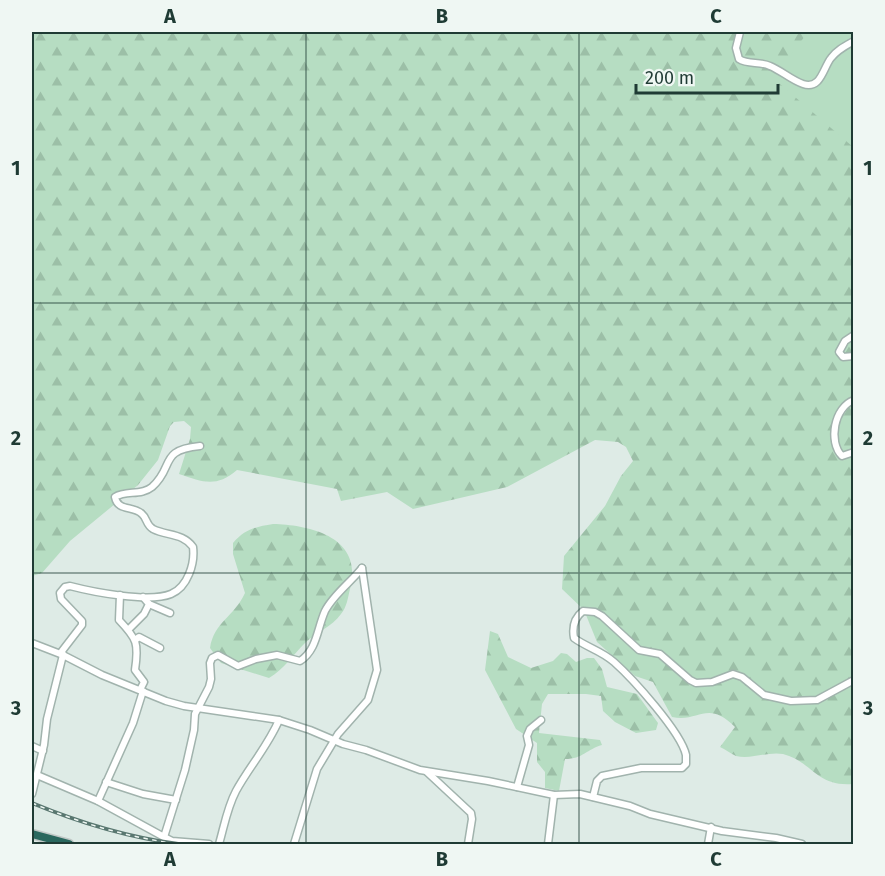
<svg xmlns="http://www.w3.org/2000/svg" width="885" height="876" font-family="'Fira Sans',sans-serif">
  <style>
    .forest { fill: url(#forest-firs) }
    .park { fill: #b6ddc2 }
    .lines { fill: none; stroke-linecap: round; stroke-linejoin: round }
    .minor-casing { stroke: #a1b3ad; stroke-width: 9 }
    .highway-casing { stroke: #c0c8c6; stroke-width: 11 }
    .minor { stroke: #fff; stroke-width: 6 }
    .highway { stroke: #2a685e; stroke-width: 8 }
    .rail-casing { stroke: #597770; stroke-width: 4 }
    .rail { stroke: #eff7f3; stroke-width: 1.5; stroke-dasharray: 4.5; stroke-linecap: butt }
    .grid { fill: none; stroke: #1f3b34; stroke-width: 1.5; stroke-opacity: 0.55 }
    .neatline { fill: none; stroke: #1f3b34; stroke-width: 2 }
    .grid-label { font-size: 20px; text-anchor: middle; font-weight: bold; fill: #1f3b34 }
  </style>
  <defs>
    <pattern id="forest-firs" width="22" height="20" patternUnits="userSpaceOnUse" patternTransform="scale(1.5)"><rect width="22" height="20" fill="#b6ddc2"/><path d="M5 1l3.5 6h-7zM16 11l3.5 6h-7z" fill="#9cbfa7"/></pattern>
  </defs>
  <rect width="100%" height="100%" fill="#deebe6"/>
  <g class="forest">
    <path d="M32 32H853V784C816 787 813 762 783 754 768 751 751 760 736 756 731 754 725 749 720 747L735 727C707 699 699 723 672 717L653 682 635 676 597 642 584 610 562 589 564 556 605 506 621 476 633 461 626 447 618 442 595 440 507 487 413 509 387 492 341 501 337 489 237 470C216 488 203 482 179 474L190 439 191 427 184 421 174 422 170 426 158 460 138 485 70 541 42 573 32 576Z"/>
    <path d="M273 524C312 525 364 538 350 589 348 597 347 607 341 614 332 627 316 632 305 643 293 655 284 669 269 678L221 663 210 648C214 622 234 617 245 593L233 554V543C245 529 255 527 273 524Z"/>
    <path d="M490 631 498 634 508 657 531 668 553 661 561 653 567 654 576 662 587 658H594L602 669 607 687 637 694 658 723 656 730 636 733 615 722 603 711 601 696 586 694H548L542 704 539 733 600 740 602 745C587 749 583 759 565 759L559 791 545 788V772L537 762V743L516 729 485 670Z"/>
  </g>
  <polygon class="park" points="808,32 853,32 853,147 773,78"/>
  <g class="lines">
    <defs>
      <g id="minor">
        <path d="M740 32 736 48 739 59C748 65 760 61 770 66 782 71 791 80 803 84 821 90 823 68 831 58 837 50 845 46 854 41"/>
        <polyline points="854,335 845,341 839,352 843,357 854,356"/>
        <path d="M854 400C834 407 828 442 842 456L854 452"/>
        <path d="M120 595 119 620C137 639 139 643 135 670L144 682 140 690"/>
        <polyline points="149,604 170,613"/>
        <polyline points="129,629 144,614 149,604 143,597"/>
        <polyline points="135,640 139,637 160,648"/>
        <polyline points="32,643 63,655 102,675 166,701 184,706 279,720 310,730 343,744 366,750 420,770 488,781 554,795 580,794 630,806 650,814 722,831 776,838 802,844"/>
        <polyline points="32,746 43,751"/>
        <polyline points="427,772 471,813 472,819 468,844"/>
        <polyline points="37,775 98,801 164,837 172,841 209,844"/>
        <polyline points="106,782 143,794 176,800"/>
        <polyline points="517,787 529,745 527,736 530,729 541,720"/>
        <path d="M32 794 44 745 47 719 63 655 62 651 82 625V621L61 599 60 593 65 587 70 586C93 592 149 603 171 594 188 587 195 563 193 547 183 533 167 536 153 529 146 525 147 518 142 514 133 505 118 512 115 497 126 490 141 496 152 487 175 467 158 450 200 446"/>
        <path d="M593 797 597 781 602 776 641 768H682L686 764C686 763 686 756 686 755 681 732 632 678 614 662 602 651 586 647 574 638 572 627 574 618 583 611L595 612 602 616 639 650 660 654 690 680 696 683 712 682 733 674 742 677 764 695 791 701 817 700 854 680"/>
        <polyline points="98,801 133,723 143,691"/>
        <path d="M164 837 185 770 194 730 195 714 209 687 211 679 210 663 212 658 218 655 238 666 256 659 277 655 300 661C317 650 317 629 325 611 333 595 351 582 362 568"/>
        <path d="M219 844C224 827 227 808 236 791 249 767 268 746 279 720"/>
        <polyline points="294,844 317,769 338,734 368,700 377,670 362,568"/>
        <polyline points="548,844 554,795"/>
        <polyline points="708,844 711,827"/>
      </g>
      <polyline id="highway" points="32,834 69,844"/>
    </defs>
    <use href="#minor" class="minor-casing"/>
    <use href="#highway" class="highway-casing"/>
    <use href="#minor" class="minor"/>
    <use href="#highway" class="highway"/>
    <defs>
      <path id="rail" d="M32 803C80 823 127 837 178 844"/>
    </defs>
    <use href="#rail" class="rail-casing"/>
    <use href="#rail" class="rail"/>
  </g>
  <path class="grid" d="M306 32V844M579 32V844M32 303H854M32 573H854"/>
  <rect width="885" height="876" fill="none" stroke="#eff7f3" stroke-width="66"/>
  <path d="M636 84v9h142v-9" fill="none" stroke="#1f3b34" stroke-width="3"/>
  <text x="645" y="84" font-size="18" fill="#1f3b34" stroke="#eff7f3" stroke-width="4.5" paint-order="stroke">200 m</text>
  <rect x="33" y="33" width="819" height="810" class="neatline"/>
  <g class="grid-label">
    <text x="170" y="23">A</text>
    <text x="442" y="23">B</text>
    <text x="716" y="23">C</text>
    <text x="16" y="175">1</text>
    <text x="868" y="175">1</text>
    <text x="16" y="445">2</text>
    <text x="868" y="445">2</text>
    <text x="16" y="715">3</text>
    <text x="868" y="715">3</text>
    <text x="170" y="866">A</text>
    <text x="442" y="866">B</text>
    <text x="716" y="866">C</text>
  </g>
</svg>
